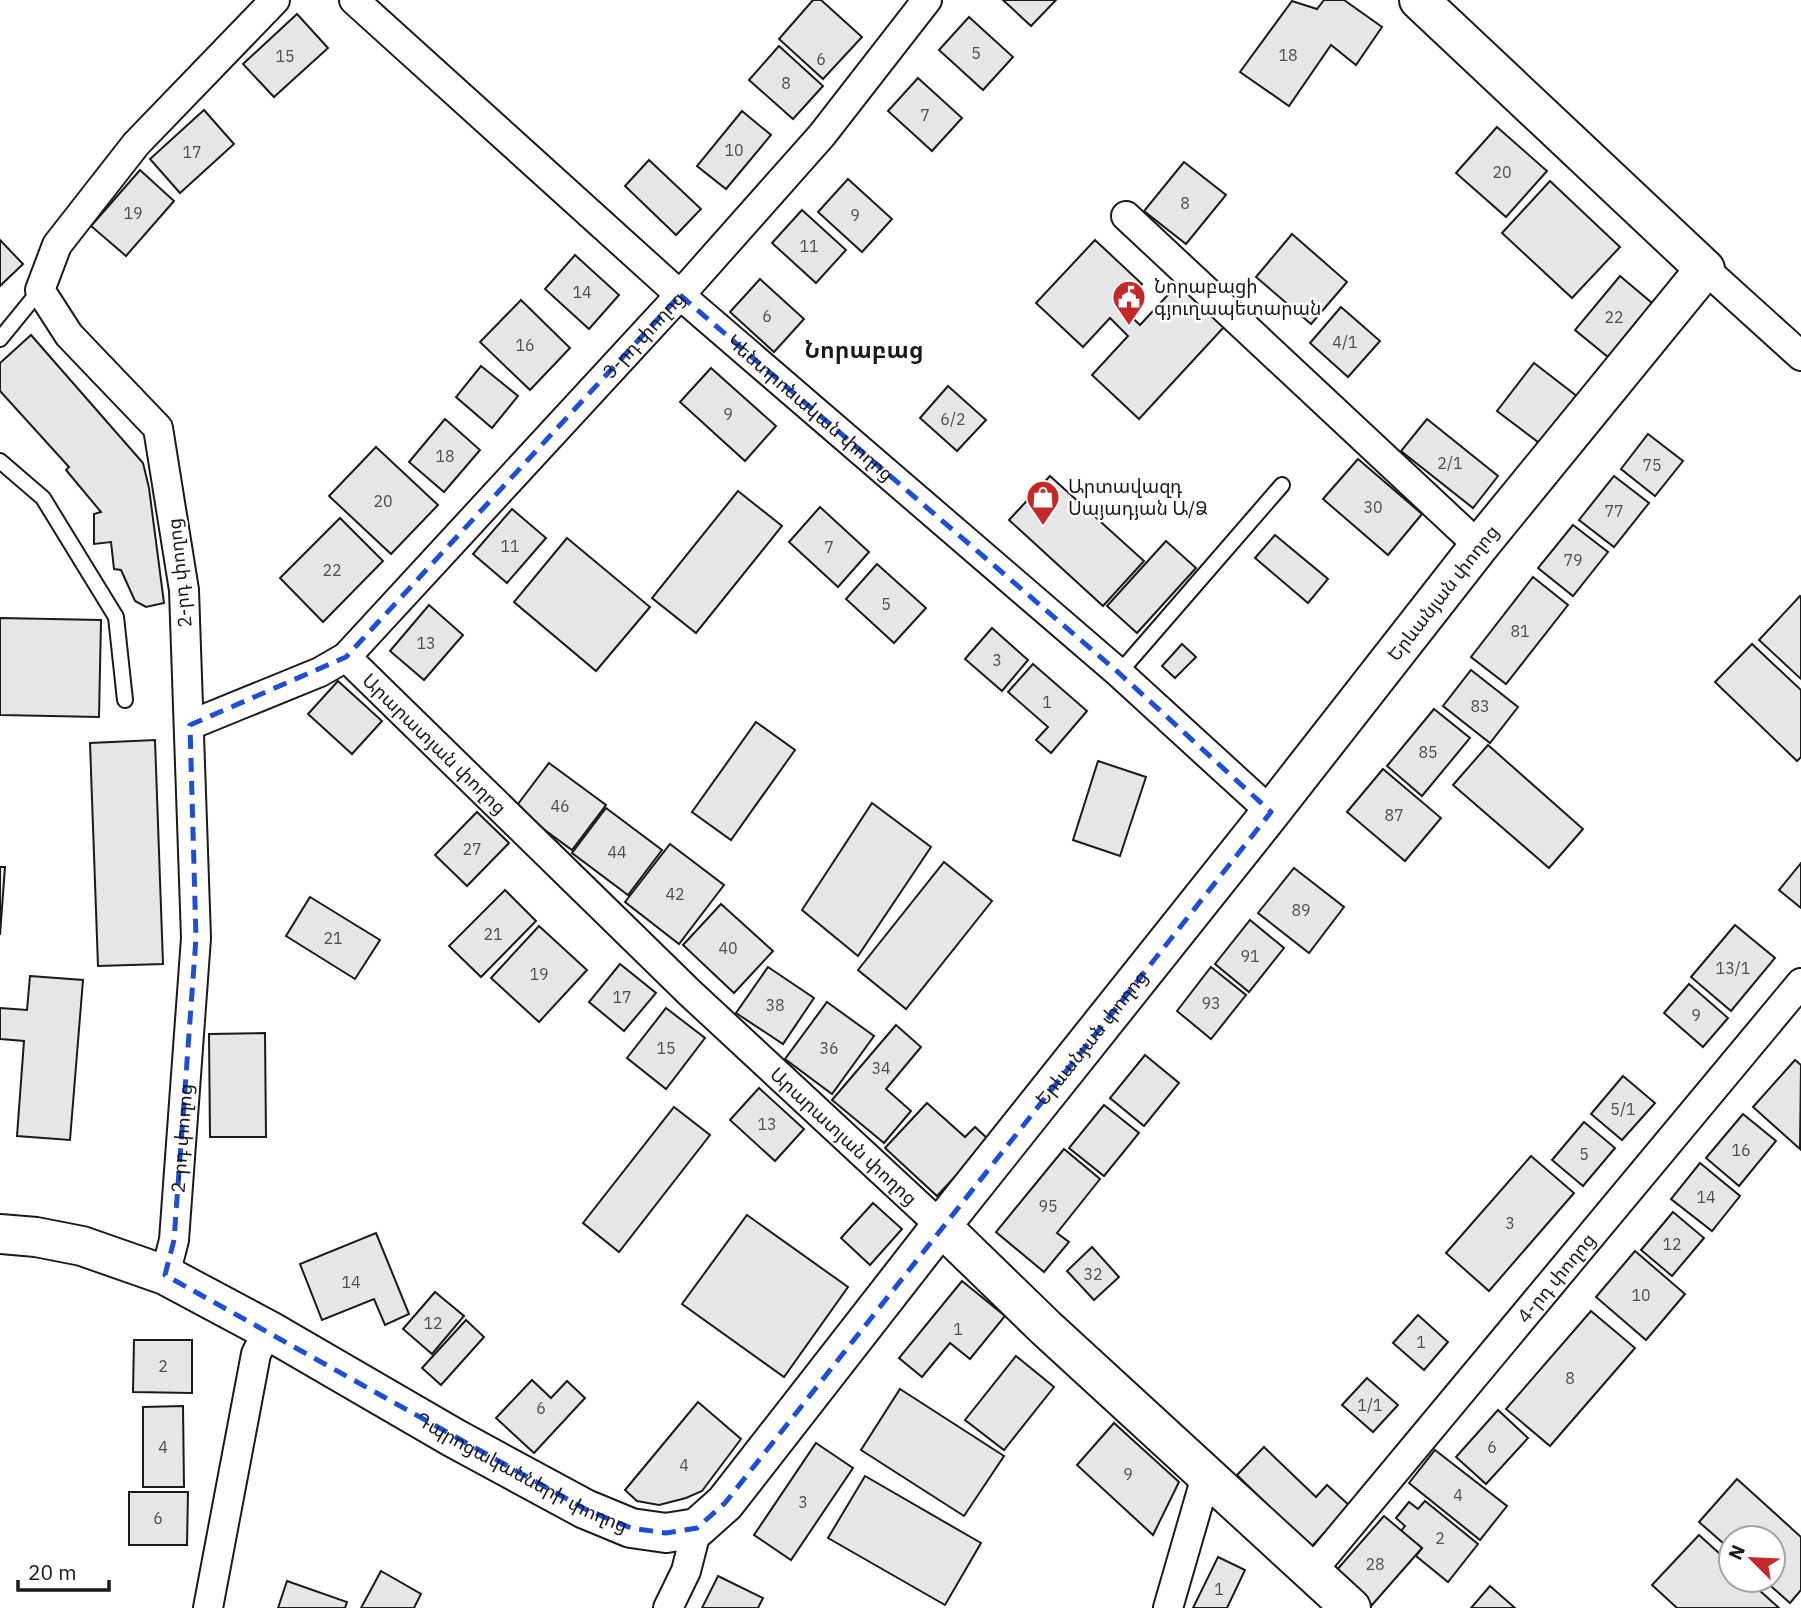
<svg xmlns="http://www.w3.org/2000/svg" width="1801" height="1608" font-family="'IBM Plex Sans','Noto Sans Armenian',sans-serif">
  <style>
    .building { fill: #e6e6e6; stroke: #1a1a1a; stroke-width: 2 }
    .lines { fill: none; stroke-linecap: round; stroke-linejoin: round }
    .service-casing { stroke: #1a1a1a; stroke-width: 18 }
    .minor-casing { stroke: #1a1a1a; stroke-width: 32 }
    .secondary-casing { stroke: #1a1a1a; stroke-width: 42 }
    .service { stroke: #fff; stroke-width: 14 }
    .minor { stroke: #fff; stroke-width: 28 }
    .secondary { stroke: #fff; stroke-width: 38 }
    .marked { fill: none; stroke: #1d4ed8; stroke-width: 5; stroke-dasharray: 14 9; stroke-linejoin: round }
    .labels { text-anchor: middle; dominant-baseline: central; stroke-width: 5; stroke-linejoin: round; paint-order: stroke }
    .number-label { font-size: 16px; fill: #4d4d4d }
    .poi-label { font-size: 19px; fill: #1a1a1a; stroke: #fff; text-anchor: start }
    .street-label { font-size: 19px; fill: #1a1a1a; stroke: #fff }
    .quarter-label { font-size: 23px; font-weight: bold; fill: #1a1a1a; stroke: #fff }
  </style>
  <rect width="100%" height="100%" fill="#fff"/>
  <g class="building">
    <polygon points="813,0 821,0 862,37 823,79 779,39"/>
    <polygon points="1003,0 1056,0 1031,26"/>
    <polygon points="1324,0 1344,0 1382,27 1356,65 1331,45 1289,106 1240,72 1292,1 1317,9"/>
    <polygon points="297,14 328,48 274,97 243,64"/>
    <polygon points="969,17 1013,57 983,90 939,50"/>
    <polygon points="779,46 823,86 793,119 749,80"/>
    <polygon points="918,78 962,118 932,151 888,111"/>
    <polygon points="204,110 234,144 180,193 150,159"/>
    <polygon points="742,111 771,135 726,189 697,166"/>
    <polygon points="1497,127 1547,171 1506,217 1456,173"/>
    <polygon points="649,160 701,209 676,235 625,186"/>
    <polygon points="1184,162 1226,195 1186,244 1144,211"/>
    <polygon points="140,170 174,201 126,256 91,226"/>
    <polygon points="848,179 892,219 862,252 818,212"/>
    <polygon points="1550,181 1620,247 1572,298 1502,233"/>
    <polygon points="802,210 846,250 816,283 772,243"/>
    <polygon points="1292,234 1347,282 1311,324 1256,277"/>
    <polygon points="0,240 23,264 0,286"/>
    <polygon points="1095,240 1142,284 1121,307 1140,325 1178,284 1224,327 1139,419 1092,375 1128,336 1110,318 1083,347 1036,303"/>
    <polygon points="575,255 619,295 589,329 545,289"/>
    <polygon points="1620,276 1652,303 1608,357 1575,330"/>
    <polygon points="760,279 804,319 774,352 730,312"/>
    <polygon points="521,300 570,348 530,390 480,342"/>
    <polygon points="1341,307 1380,341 1348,377 1310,343"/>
    <polygon points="31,335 143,463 149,488 164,603 146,607 135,601 121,570 114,569 111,542 94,544 94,514 101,512 66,470 69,467 0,391 0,363"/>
    <polygon points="1534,363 1578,397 1542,445 1497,411"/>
    <polygon points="481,366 518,396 492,428 456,397"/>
    <polygon points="711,368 776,426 745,461 680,402"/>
    <polygon points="948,386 986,420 957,451 920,418"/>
    <polygon points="445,419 480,450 444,492 409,462"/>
    <polygon points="1427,419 1498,476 1473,508 1401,451"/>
    <polygon points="1648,434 1683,461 1655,496 1621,469"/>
    <polygon points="376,447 438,505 391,554 329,496"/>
    <polygon points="1358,459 1422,514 1388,555 1323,499"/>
    <polygon points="1050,476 1144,561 1103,606 1009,520"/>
    <polygon points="1614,476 1649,503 1614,547 1579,520"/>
    <polygon points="738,491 782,526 696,633 652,598"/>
    <polygon points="820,507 869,552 838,587 789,542"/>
    <polygon points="512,509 546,538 507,583 473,554"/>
    <polygon points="340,518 383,561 323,622 280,578"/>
    <polygon points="1573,525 1608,552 1573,596 1538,568"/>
    <polygon points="1275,535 1328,579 1308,603 1255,558"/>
    <polygon points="567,538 650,607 596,671 514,602"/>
    <polygon points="1166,541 1196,568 1137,633 1107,606"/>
    <polygon points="877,564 926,608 894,643 846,599"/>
    <polygon points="1533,577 1568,605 1506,684 1471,657"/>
    <polygon points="1800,596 1801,597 1801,679 1759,640"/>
    <polygon points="429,605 463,635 424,680 390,651"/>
    <polygon points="0,618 101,620 99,717 0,715"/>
    <polygon points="992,628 1028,660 1002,691 965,659"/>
    <polygon points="1182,644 1196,657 1175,678 1162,666"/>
    <polygon points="1752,644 1801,690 1801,757 1797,761 1715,682"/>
    <polygon points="1033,664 1087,711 1051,753 1036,740 1048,727 1008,692"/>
    <polygon points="1471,670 1518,707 1490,743 1443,706"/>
    <polygon points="338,681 382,721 352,754 308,714"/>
    <polygon points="1434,709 1470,738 1422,796 1387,766"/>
    <polygon points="756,722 795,750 731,840 692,812"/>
    <polygon points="155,740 163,964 98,966 90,743"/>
    <polygon points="1488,745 1583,829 1549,868 1453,785"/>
    <polygon points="1098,761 1146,777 1120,856 1073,840"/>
    <polygon points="549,763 606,805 572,850 515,808"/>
    <polygon points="1383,769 1441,818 1405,861 1347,812"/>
    <polygon points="872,803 931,847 858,956 802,910"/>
    <polygon points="606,808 662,850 628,895 572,853"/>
    <polygon points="477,812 509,843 467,886 435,855"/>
    <polygon points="670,844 724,885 679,944 625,902"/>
    <polygon points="944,862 992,901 906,1009 858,970"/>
    <polygon points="1801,863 1801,908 1779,890"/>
    <polygon points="0,867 5,867 0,935"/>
    <polygon points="1294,868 1344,907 1309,953 1258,913"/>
    <polygon points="505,890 536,921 481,977 449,946"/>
    <polygon points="310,897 380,940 355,979 286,936"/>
    <polygon points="721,904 773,951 734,993 683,945"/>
    <polygon points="1250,920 1284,948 1249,992 1215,964"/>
    <polygon points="1735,925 1775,958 1731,1011 1691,977"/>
    <polygon points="539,926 587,970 539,1022 491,978"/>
    <polygon points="620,964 656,993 624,1031 589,1002"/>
    <polygon points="768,967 814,998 783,1044 736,1013"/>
    <polygon points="1211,967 1246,995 1211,1039 1177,1011"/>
    <polygon points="30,976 83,980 70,1140 17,1136 24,1041 0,1039 0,1008 27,1010"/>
    <polygon points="1689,984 1728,1018 1703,1047 1664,1013"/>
    <polygon points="827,1002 874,1036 832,1094 785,1059"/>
    <polygon points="666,1008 705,1038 666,1089 627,1058"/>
    <polygon points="896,1025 921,1047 886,1089 911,1111 884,1143 832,1100"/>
    <polygon points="265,1033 266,1137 210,1137 209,1034"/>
    <polygon points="1145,1055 1179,1083 1144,1126 1110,1098"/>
    <polygon points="1795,1060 1801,1065 1800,1149 1753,1107"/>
    <polygon points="1623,1076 1655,1103 1622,1140 1591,1114"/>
    <polygon points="759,1088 804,1129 775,1161 730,1120"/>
    <polygon points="927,1103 965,1137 975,1127 989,1140 937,1196 885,1148"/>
    <polygon points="1104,1105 1139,1133 1104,1176 1069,1148"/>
    <polygon points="674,1107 710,1135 619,1252 583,1223"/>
    <polygon points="1743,1114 1776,1141 1739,1186 1706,1158"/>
    <polygon points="1584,1122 1615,1148 1583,1186 1552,1160"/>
    <polygon points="1064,1149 1100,1179 1057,1233 1069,1242 1044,1272 996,1232"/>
    <polygon points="1531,1156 1574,1193 1489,1291 1446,1253"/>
    <polygon points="1700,1163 1740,1196 1712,1231 1671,1199"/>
    <polygon points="873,1203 902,1229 870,1265 841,1238"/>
    <polygon points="1673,1212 1704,1238 1672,1276 1641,1250"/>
    <polygon points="747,1215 848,1287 784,1377 682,1304"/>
    <polygon points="376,1233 409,1314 385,1325 374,1299 322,1320 300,1264"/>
    <polygon points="1092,1247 1119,1277 1094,1300 1067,1271"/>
    <polygon points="1635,1251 1685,1294 1646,1340 1596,1297"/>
    <polygon points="962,1281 1005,1316 970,1359 950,1343 922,1377 899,1358"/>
    <polygon points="435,1292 464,1316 432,1354 403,1329"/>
    <polygon points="1591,1311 1635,1348 1550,1446 1506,1409"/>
    <polygon points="1418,1315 1448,1342 1424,1370 1393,1343"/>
    <polygon points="466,1320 484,1337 441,1385 422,1368"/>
    <polygon points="134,1340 192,1340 192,1393 133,1392"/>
    <polygon points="1016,1356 1054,1387 1004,1450 965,1420"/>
    <polygon points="1367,1378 1398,1405 1373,1432 1342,1405"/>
    <polygon points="532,1380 551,1398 567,1381 585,1398 534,1453 496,1418"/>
    <polygon points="900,1389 1004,1456 964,1516 861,1450"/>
    <polygon points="698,1402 741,1439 702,1491 686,1498 659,1505 637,1501 625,1490"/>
    <polygon points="183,1406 184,1487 143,1487 143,1407"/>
    <polygon points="1498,1410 1528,1438 1486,1484 1456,1457"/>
    <polygon points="1114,1423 1179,1482 1153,1535 1077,1465"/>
    <polygon points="816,1443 853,1468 791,1560 754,1535"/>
    <polygon points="1264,1447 1316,1497 1327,1485 1350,1506 1311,1547 1237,1475"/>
    <polygon points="1435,1450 1507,1506 1480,1540 1409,1483"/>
    <polygon points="865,1476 981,1543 945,1605 828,1538"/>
    <polygon points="1737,1479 1801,1537 1801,1590 1790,1603 1764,1580 1773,1580 1773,1538 1731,1538 1731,1550 1699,1522"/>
    <polygon points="129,1492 188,1492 187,1545 129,1545"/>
    <polygon points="1425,1501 1478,1544 1448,1582 1416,1556 1422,1548 1401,1531 1405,1526 1396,1518 1409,1502 1418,1509"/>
    <polygon points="1384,1516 1422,1548 1372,1605 1335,1572"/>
    <polygon points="1699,1535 1731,1564 1731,1580 1748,1580 1779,1608 1677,1608 1652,1585"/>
    <polygon points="1218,1557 1245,1570 1227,1608 1193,1608"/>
    <polygon points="381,1571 421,1594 414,1608 361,1608"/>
    <polygon points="718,1576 763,1598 758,1608 702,1608"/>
    <polygon points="287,1581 347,1602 345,1608 278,1608"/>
    <polygon points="1490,1586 1515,1608 1471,1608"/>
  </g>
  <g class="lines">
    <defs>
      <g id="service">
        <polyline points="0,339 40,290"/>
        <polyline points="0,461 43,498 116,617 125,700"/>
        <polyline points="1119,673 1282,485"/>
      </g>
      <g id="minor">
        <path id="s1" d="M354 0 680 295 1119 673 1271 812"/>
        <polyline points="1126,216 1479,546"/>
        <polyline points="1705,269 1801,356"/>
        <path id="s2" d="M346 657 690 993 941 1226"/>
        <path id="s3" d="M190 725 320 672 346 657 680 295 822 135 927 0"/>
        <path id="s4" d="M165 1275 174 1240 196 938 184 590 158 428 69 335 40 290 57 245 136 144 275 0"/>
        <path id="s5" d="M1311 1572 1801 983"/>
        <polyline points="208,1608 256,1354 268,1330"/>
        <polyline points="668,1608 686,1571 697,1528"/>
        <polyline points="1168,1608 1207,1473"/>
      </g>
      <g id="secondary">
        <polyline points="941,1226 1046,1328 1351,1608"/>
        <path id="s6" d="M0 1234 36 1237 82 1246 165 1275 268 1330 454 1438 585 1509 631 1528 666 1533 697 1528 725 1503 941 1226 1271 812 1479 546 1705 269 1419 0"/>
      </g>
    </defs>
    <use href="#service" class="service-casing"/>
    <use href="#minor" class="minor-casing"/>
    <use href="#secondary" class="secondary-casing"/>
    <use href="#service" class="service"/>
    <use href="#minor" class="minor"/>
    <use href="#secondary" class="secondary"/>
  </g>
  <path class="marked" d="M680 295 1119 673 1271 812 725 1503 697 1528 666 1533 631 1528 585 1509 165 1275 174 1240 196 938 190 725 346 657Z"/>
  <defs>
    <symbol id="civic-pin" viewBox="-11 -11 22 30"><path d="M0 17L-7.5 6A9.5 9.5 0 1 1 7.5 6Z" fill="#c62828" stroke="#fff"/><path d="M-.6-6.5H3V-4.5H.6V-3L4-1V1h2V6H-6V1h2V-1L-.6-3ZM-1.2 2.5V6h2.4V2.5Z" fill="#fff"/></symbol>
    <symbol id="shop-pin" viewBox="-11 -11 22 30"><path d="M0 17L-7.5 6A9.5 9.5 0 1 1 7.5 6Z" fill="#c62828" stroke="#fff"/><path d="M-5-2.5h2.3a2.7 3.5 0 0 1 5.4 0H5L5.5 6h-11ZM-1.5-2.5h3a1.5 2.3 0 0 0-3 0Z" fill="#fff"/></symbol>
  </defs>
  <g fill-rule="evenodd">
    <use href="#civic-pin" x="1110" y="278" width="38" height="52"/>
    <use href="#shop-pin" x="1024" y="478" width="38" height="52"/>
  </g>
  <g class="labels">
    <g class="number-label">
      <text x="976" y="53">5</text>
      <text x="1288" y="55">18</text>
      <text x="285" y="56">15</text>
      <text x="821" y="59">6</text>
      <text x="786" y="83">8</text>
      <text x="925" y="115">7</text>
      <text x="734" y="150">10</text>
      <text x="192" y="152">17</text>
      <text x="1502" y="172">20</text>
      <text x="1185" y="203">8</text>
      <text x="133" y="213">19</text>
      <text x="855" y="215">9</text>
      <text x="809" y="246">11</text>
      <text x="582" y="292">14</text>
      <text x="767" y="316">6</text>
      <text x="1614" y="317">22</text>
      <text x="1345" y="342">4/1</text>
      <text x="525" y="345">16</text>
      <text x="728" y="414">9</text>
      <text x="953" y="419">6/2</text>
      <text x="445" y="456">18</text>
      <text x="1450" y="463">2/1</text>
      <text x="1652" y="465">75</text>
      <text x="383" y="501">20</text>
      <text x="1373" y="507">30</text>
      <text x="1614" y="511">77</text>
      <text x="510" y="546">11</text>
      <text x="829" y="547">7</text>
      <text x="1573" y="560">79</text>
      <text x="332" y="570">22</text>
      <text x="886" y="604">5</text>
      <text x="1520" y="631">81</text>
      <text x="426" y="643">13</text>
      <text x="997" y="660">3</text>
      <text x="1047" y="702">1</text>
      <text x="1480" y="706">83</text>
      <text x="1428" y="752">85</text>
      <text x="560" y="806">46</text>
      <text x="1394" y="815">87</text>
      <text x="472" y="849">27</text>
      <text x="617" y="852">44</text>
      <text x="675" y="894">42</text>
      <text x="1301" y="910">89</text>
      <text x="493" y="934">21</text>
      <text x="333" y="938">21</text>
      <text x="728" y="948">40</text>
      <text x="1250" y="956">91</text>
      <text x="1733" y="968">13/1</text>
      <text x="539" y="974">19</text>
      <text x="622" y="997">17</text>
      <text x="1211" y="1003">93</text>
      <text x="775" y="1005">38</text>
      <text x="1696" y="1015">9</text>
      <text x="666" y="1048">15</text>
      <text x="829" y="1048">36</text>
      <text x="881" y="1068">34</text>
      <text x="1623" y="1109">5/1</text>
      <text x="767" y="1124">13</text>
      <text x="1741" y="1150">16</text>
      <text x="1584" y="1154">5</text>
      <text x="1706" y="1197">14</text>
      <text x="1048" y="1206">95</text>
      <text x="1510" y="1223">3</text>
      <text x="1672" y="1244">12</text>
      <text x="1093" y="1274">32</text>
      <text x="351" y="1282">14</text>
      <text x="1641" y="1295">10</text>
      <text x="433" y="1323">12</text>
      <text x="958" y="1329">1</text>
      <text x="1421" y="1342">1</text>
      <text x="163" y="1366">2</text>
      <text x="1570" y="1378">8</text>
      <text x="1370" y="1405">1/1</text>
      <text x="541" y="1408">6</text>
      <text x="163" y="1447">4</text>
      <text x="1492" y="1447">6</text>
      <text x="684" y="1465">4</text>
      <text x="1128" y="1474">9</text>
      <text x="1458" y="1495">4</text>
      <text x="803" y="1502">3</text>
      <text x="158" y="1518">6</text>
      <text x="1440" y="1538">2</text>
      <text x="1375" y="1564">28</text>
      <text x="1219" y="1589">1</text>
    </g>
    <g class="poi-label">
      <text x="1154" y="286">Նորաբացի<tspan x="1154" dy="22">գյուղապետարան</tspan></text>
      <text x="1068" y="486">Արտավազդ<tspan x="1068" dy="22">Սայադյան Ա/Ձ</tspan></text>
    </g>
    <g class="street-label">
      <text stroke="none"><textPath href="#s3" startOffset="609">3-րդ փողոց</textPath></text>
      <text stroke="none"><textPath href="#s1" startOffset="612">Կենտրոնական փողոց</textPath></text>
      <text transform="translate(179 573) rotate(-96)">2-րդ փողոց</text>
      <text stroke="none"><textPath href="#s6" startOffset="1965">Երևանյան փողոց</textPath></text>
      <text stroke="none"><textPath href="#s2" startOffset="124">Արարատյան փողոց</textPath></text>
      <text stroke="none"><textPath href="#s6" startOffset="1398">Երևանյան փողոց</textPath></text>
      <text stroke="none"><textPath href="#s2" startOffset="691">Արարատյան փողոց</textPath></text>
      <text stroke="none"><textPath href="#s4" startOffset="138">2-րդ փողոց</textPath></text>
      <text stroke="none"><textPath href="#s5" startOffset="383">4-րդ փողոց</textPath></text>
      <text stroke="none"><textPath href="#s6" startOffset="579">Դպրոցականների փողոց</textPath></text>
    </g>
    <g class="quarter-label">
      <text x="864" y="349">Նորաբաց</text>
    </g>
  </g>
  <g transform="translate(1752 1559) rotate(294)"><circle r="33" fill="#ffffff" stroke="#a3a3a3" stroke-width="2"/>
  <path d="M0-5L12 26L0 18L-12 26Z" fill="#c62828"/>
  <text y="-10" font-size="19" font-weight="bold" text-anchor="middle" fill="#1a1a1a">N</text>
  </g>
  <path d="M18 1580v10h91v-10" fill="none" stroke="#1a1a1a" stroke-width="3.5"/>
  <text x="28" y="1580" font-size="21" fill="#1a1a1a" stroke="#ffffff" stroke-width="5" paint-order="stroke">20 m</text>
</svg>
